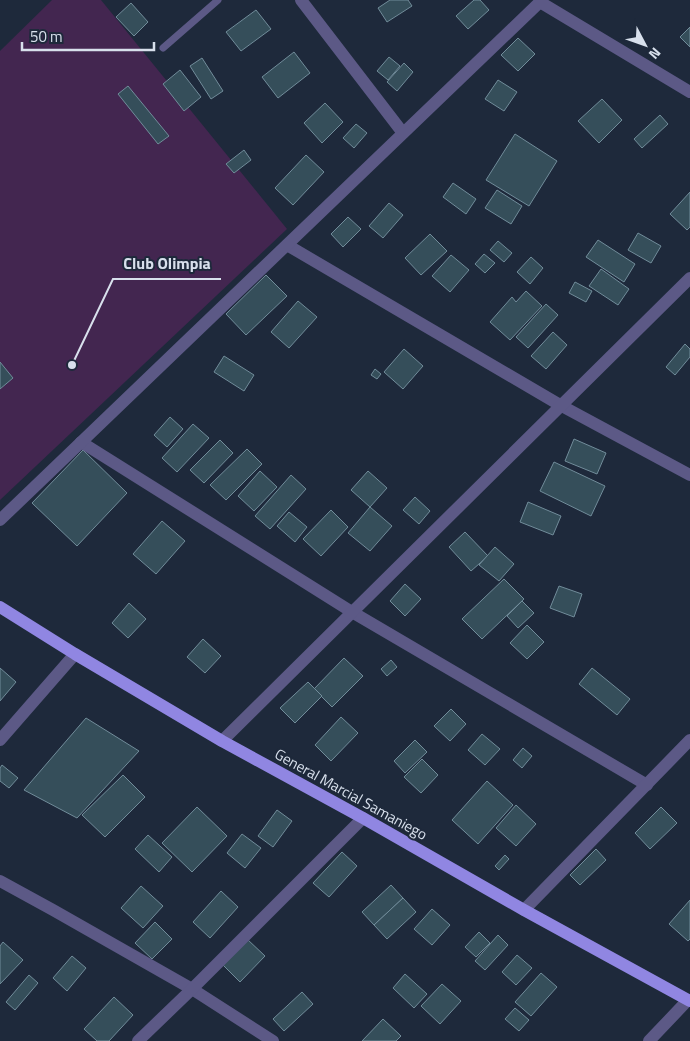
<svg xmlns="http://www.w3.org/2000/svg" width="690" height="1041" font-family="'Titillium Web',sans-serif">
  <style>
    .green { fill: #432650 }
    .building { fill: #354e5a; stroke: #718c9a }
    .lines { fill: none; stroke-linecap: round; stroke-linejoin: round }
    .lane { stroke: #5c5986; stroke-width: 7 }
    .street { stroke: #5c5986; stroke-width: 12 }
    .primary { stroke: #9086e2; stroke-width: 12 }
    .labels { text-anchor: middle; dominant-baseline: central; stroke-width: 4; stroke-linejoin: round; paint-order: stroke }
    .street-label { font-size: 15px; fill: #d8e0ec; stroke: #1e293b }
    .leader { fill: none; stroke: #d8e0ec; stroke-width: 2 }
    .callout-dot { fill: #d8e0ec; stroke: #1e293b; stroke-width: 2 }
    .callout-label { font-size: 16px; text-anchor: middle; font-weight: bold; fill: #d8e0ec; stroke: #1e293b; stroke-width: 4; stroke-linejoin: round; paint-order: stroke }
  </style>
  <rect width="100%" height="100%" fill="#1e293b"/>
  <polygon class="green" points="52,0 101,0 287,229 0,500 0,51"/>
  <g class="building">
    <polygon points="390,0 408,0 412,6 387,22 378,8"/>
    <polygon points="474,0 480,0 489,10 468,29 456,16"/>
    <polygon points="131,3 148,22 134,36 116,17"/>
    <polygon points="256,10 271,29 241,51 226,32"/>
    <polygon points="690,27 690,47 680,37"/>
    <polygon points="518,38 535,54 518,71 501,55"/>
    <polygon points="294,52 310,73 278,98 262,77"/>
    <polygon points="389,57 400,66 388,80 377,71"/>
    <polygon points="202,58 223,91 211,99 190,66"/>
    <polygon points="404,63 413,72 397,91 387,82"/>
    <polygon points="180,70 201,97 184,111 163,84"/>
    <polygon points="498,80 517,92 504,111 485,99"/>
    <polygon points="128,86 169,136 158,144 118,94"/>
    <polygon points="602,99 622,120 599,143 578,121"/>
    <polygon points="325,103 343,122 322,143 304,123"/>
    <polygon points="660,115 668,124 642,148 634,139"/>
    <polygon points="356,124 367,133 354,148 343,138"/>
    <polygon points="515,134 557,161 529,206 486,180"/>
    <polygon points="244,150 251,160 234,173 226,164"/>
    <polygon points="306,155 324,172 293,205 275,188"/>
    <polygon points="453,183 476,199 466,214 443,197"/>
    <polygon points="497,190 522,206 511,224 485,208"/>
    <polygon points="690,192 690,227 687,230 670,214"/>
    <polygon points="389,203 403,215 383,238 369,226"/>
    <polygon points="348,217 361,229 343,247 331,234"/>
    <polygon points="638,233 661,246 651,263 628,250"/>
    <polygon points="430,234 447,251 421,275 405,258"/>
    <polygon points="598,240 635,264 624,282 586,257"/>
    <polygon points="498,241 512,253 504,262 490,250"/>
    <polygon points="484,254 495,263 485,273 475,264"/>
    <polygon points="451,255 469,270 450,292 432,276"/>
    <polygon points="531,257 543,268 530,284 517,272"/>
    <polygon points="601,269 629,289 618,305 589,286"/>
    <polygon points="266,275 287,296 246,335 226,314"/>
    <polygon points="575,282 592,291 586,302 569,293"/>
    <polygon points="526,291 542,306 510,340 490,322 512,297 516,302"/>
    <polygon points="298,301 317,317 289,348 271,332"/>
    <polygon points="546,304 558,315 528,348 516,337"/>
    <polygon points="553,332 567,345 546,369 531,356"/>
    <polygon points="685,344 690,349 690,357 675,375 666,367"/>
    <polygon points="404,349 423,366 403,389 384,372"/>
    <polygon points="224,356 254,375 244,391 214,372"/>
    <polygon points="0,362 13,378 0,389"/>
    <polygon points="375,369 381,374 377,379 371,375"/>
    <polygon points="170,417 183,429 167,447 154,435"/>
    <polygon points="193,424 209,438 177,472 162,458"/>
    <polygon points="574,439 606,453 597,474 565,461"/>
    <polygon points="220,440 233,453 204,483 190,470"/>
    <polygon points="247,449 262,464 226,500 210,485"/>
    <polygon points="83,450 127,493 77,546 32,503"/>
    <polygon points="554,462 605,486 591,516 540,491"/>
    <polygon points="260,471 277,487 254,511 238,496"/>
    <polygon points="368,471 387,488 370,507 351,490"/>
    <polygon points="291,475 306,489 270,529 255,516"/>
    <polygon points="415,497 430,511 419,524 403,510"/>
    <polygon points="528,502 561,516 553,535 520,522"/>
    <polygon points="370,507 392,526 370,551 348,533"/>
    <polygon points="331,510 348,527 321,556 303,539"/>
    <polygon points="289,512 307,527 295,542 277,526"/>
    <polygon points="162,521 185,541 156,574 133,554"/>
    <polygon points="465,532 488,556 471,571 449,547"/>
    <polygon points="495,547 514,564 499,581 479,565"/>
    <polygon points="504,579 524,599 482,639 462,619"/>
    <polygon points="405,584 421,599 405,616 390,601"/>
    <polygon points="559,586 582,594 574,617 550,608"/>
    <polygon points="522,601 534,613 518,628 507,616"/>
    <polygon points="129,603 146,619 128,638 112,623"/>
    <polygon points="527,625 544,642 527,659 510,643"/>
    <polygon points="203,639 221,656 205,673 187,657"/>
    <polygon points="344,658 363,676 332,707 314,689"/>
    <polygon points="391,660 397,667 387,676 381,669"/>
    <polygon points="0,668 16,682 0,701"/>
    <polygon points="592,668 630,699 617,715 579,684"/>
    <polygon points="308,682 322,696 295,723 280,708"/>
    <polygon points="451,709 466,724 450,741 434,726"/>
    <polygon points="341,717 358,733 331,761 315,745"/>
    <polygon points="86,718 139,751 77,818 24,790"/>
    <polygon points="482,734 500,749 485,765 468,750"/>
    <polygon points="415,740 427,752 405,773 394,761"/>
    <polygon points="523,748 532,756 522,768 513,760"/>
    <polygon points="422,759 438,775 421,793 404,777"/>
    <polygon points="2,765 18,778 9,788 0,781 0,768"/>
    <polygon points="123,775 145,797 105,837 82,815"/>
    <polygon points="487,781 513,805 478,844 452,820"/>
    <polygon points="516,805 536,824 516,846 496,828"/>
    <polygon points="197,807 227,836 192,872 162,843"/>
    <polygon points="661,807 677,823 650,849 635,833"/>
    <polygon points="277,810 292,821 273,847 258,836"/>
    <polygon points="242,834 261,848 245,868 227,853"/>
    <polygon points="148,835 172,857 159,872 135,849"/>
    <polygon points="596,849 606,860 580,885 570,875"/>
    <polygon points="342,852 357,866 329,897 313,883"/>
    <polygon points="505,855 509,859 499,870 495,866"/>
    <polygon points="391,885 403,898 374,925 362,912"/>
    <polygon points="141,886 163,906 143,928 121,908"/>
    <polygon points="221,891 238,907 210,938 193,922"/>
    <polygon points="403,898 416,912 387,939 374,925"/>
    <polygon points="690,900 690,939 688,941 669,924"/>
    <polygon points="432,909 450,925 432,945 414,929"/>
    <polygon points="155,922 172,939 152,959 135,943"/>
    <polygon points="479,932 490,943 476,957 465,947"/>
    <polygon points="498,935 508,945 485,970 475,961"/>
    <polygon points="247,939 265,956 240,982 222,964"/>
    <polygon points="3,942 23,960 0,984 0,946"/>
    <polygon points="517,955 532,968 516,985 502,972"/>
    <polygon points="72,956 86,968 67,991 53,978"/>
    <polygon points="541,973 557,987 531,1016 515,1002"/>
    <polygon points="405,974 427,994 414,1008 393,988"/>
    <polygon points="29,975 38,983 15,1010 6,1002"/>
    <polygon points="442,984 461,1001 440,1024 421,1006"/>
    <polygon points="302,992 313,1004 284,1031 273,1019"/>
    <polygon points="114,997 133,1015 109,1041 97,1041 84,1029"/>
    <polygon points="515,1008 529,1020 519,1031 505,1019"/>
    <polygon points="383,1019 401,1036 396,1041 362,1041"/>
  </g>
  <g class="lines">
    <polyline class="lane" points="163,48 218,0"/>
    <g class="street">
      <polyline points="301,0 403,133"/>
      <polyline points="287,245 560,405 690,475"/>
      <polyline points="81,442 352,612 647,785"/>
      <polyline points="0,520 540,2 690,92"/>
      <polyline points="0,740 75,654"/>
      <polyline points="222,741 690,278"/>
      <polyline points="0,881 53,910 192,989 273,1041"/>
      <polyline points="524,910 690,740"/>
      <polyline points="138,1041 192,989 363,818"/>
      <polyline points="649,1041 688,1000"/>
    </g>
    <polyline class="primary" points="0,607 75,654 222,741 363,818 524,910 690,1001"/>
  </g>
  <g class="labels">
    <g class="street-label">
      <text transform="translate(351 794) rotate(29)">General Marcial Samaniego</text>
    </g>
  </g>
  <path class="leader" d="M72 365L113 279H221"/>
  <circle class="callout-dot" cx="72" cy="365" r="5"/>
  <g class="callout-label">
    <text x="167" y="269">Club Olimpia</text>
  </g>
  <g transform="translate(645 45) rotate(131)" stroke="#1e293b" stroke-width="4" paint-order="stroke">
  <path d="M0-4L9 19L0 12L-9 19Z" fill="#d8e0ec"/>
  <text y="-8" font-size="14" font-weight="bold" text-anchor="middle" fill="#d8e0ec">N</text>
  </g>
  <path d="M22 42v8h132v-8" fill="none" stroke="#d8e0ec" stroke-width="2.5"/>
  <text x="30" y="42" font-size="15" fill="#d8e0ec" stroke="#1e293b" stroke-width="4" paint-order="stroke">50 m</text>
</svg>
